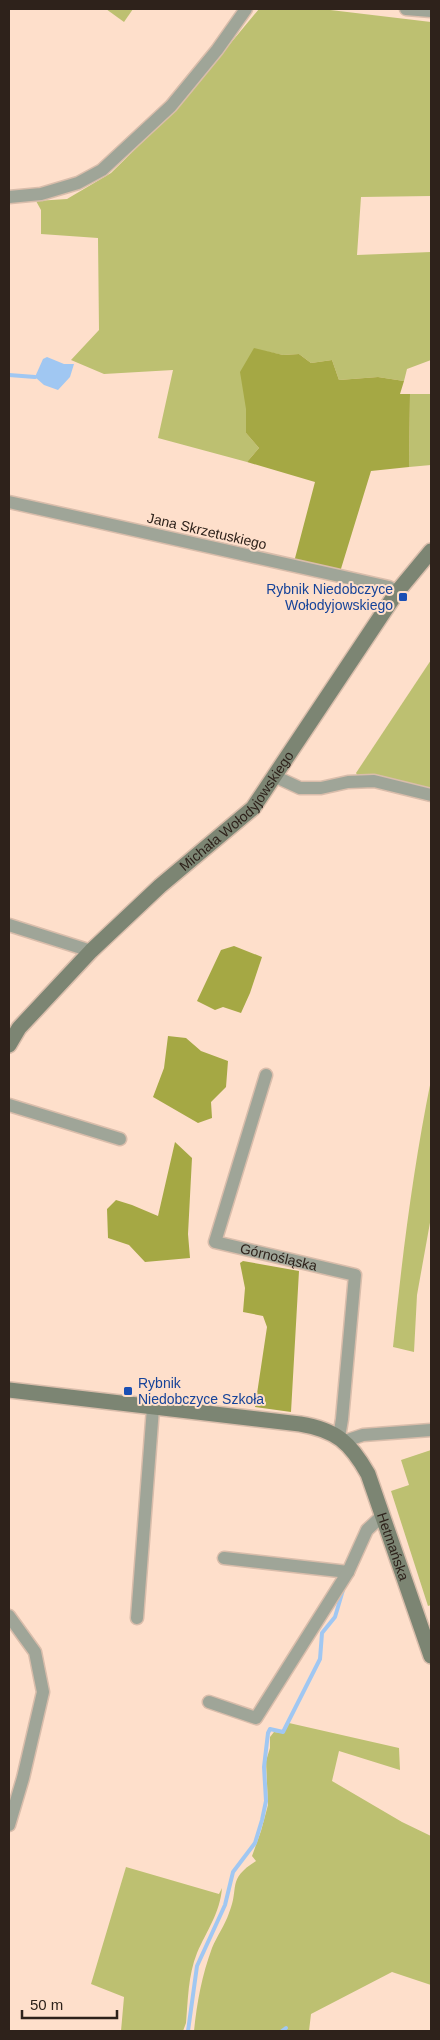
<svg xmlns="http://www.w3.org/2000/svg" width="440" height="2040" font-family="Helvetica,sans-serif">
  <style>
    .green { fill: #bdc071 }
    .forest { fill: #a5a844 }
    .water { fill: #a0c7f2 }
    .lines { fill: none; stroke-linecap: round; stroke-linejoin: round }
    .stream { stroke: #a0c7f2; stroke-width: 4 }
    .street-casing { stroke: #d9bdab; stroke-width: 15 }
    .secondary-casing { stroke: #d9bdab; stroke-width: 18 }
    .street { stroke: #9fa598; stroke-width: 12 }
    .secondary { stroke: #7c8573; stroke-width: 15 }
    .transit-dot { fill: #1a4fb4; stroke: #fedfcb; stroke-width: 2 }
    .labels { text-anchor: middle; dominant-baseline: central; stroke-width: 4; stroke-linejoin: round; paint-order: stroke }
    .street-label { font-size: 14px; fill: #2e221b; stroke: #fedfcb }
    .transit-label { font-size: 14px; fill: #164399; stroke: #fedfcb; text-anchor: end }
  </style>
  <rect width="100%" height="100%" fill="#fedfcb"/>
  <g class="green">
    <polygon points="106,9 133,9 124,22"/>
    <polygon points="259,9 322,9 431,22 431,196 361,197 357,255 431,252 431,360 407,369 404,381 378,377 339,380 332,360 311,363 299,354 283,355 254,349 246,409 246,433 259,448 247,462 158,438 173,370 104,374 71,360 99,330 98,238 41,234 41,210 36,201 67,199 111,173 176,109"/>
    <polygon points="410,394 431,394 431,465 409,467"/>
    <polygon points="431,660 431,789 359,778 356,773"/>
    <path d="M431 1080V1217L417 1295 414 1352 393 1347C402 1257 413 1169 431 1080Z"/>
    <polygon points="431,1450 431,1605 428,1606 391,1491 409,1485 401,1460"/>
    <path d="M289 1723 399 1748 400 1770 339 1751 332 1781 402 1822 431 1836V1985L392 1972 311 2014 309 2031H194C197 2002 202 1975 212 1948 217 1936 225 1925 229 1913 240 1887 226 1880 256 1861L252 1856 261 1831 268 1805 266 1761 270 1748V1737L274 1732 283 1733Z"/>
    <path d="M126 1867 219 1894 222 1888C220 1913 207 1930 197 1953 188 1975 188 2001 186 2023L183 2031H121L124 1997 91 1984Z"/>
  </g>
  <g class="forest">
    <polygon points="254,348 283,355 299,354 311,363 332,360 339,380 378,377 404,381 400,394 410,394 409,467 371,471 340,572 294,562 315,482 247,462 259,448 246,433 246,409 240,372"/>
    <polygon points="234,946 262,957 250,993 241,1013 223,1007 215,1010 197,1001 221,950"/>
    <polygon points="168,1036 186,1038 201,1051 228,1061 226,1087 211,1102 212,1118 198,1123 153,1097 164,1068"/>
    <polygon points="175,1142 192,1158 188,1234 190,1258 145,1262 129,1245 108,1238 107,1209 116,1200 132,1205 158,1216"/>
    <polygon points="243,1261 299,1271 291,1412 255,1407 267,1327 263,1316 243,1312 245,1288 240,1263"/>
  </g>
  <polygon class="water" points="47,357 64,364 74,364 70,377 58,390 44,385 35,377 43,359"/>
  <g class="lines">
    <g class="stream">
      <polyline points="9,375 35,377"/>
      <polyline points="188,2031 197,1966 225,1905 233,1872 255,1843 262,1820 266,1801 264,1767 268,1733 270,1729 283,1732 320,1659 322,1633 335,1617 343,1590"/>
      <polyline points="282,2031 286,2028"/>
    </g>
    <defs>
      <g id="street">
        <polyline points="406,9 431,11"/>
        <polyline points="9,197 41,194 78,183 102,170 171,106 217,50 246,9"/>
        <polyline points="9,502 389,587 397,592"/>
        <polyline points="274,776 300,788 321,788 348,782 374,781 431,795"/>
        <polyline points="9,925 91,951"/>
        <path id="s1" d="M266 1075 215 1242 355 1275 342 1419 339 1437"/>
        <polyline points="9,1105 120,1139"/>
        <polyline points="345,1441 363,1435 431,1430"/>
        <polyline points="224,1558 348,1572"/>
        <polyline points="9,1616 35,1652 43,1692 23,1778 9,1825"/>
        <polyline points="137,1618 153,1408"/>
        <polyline points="209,1702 256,1718 348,1572 367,1530 383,1515"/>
      </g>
      <g id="secondary">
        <path id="s2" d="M9 1045 19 1028 91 951 160 886 253 808 397 592 431 551"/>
        <path id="s3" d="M9 1390 300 1424C336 1430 350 1442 368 1474L431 1656"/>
      </g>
    </defs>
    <use href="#street" class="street-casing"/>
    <use href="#secondary" class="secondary-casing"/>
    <use href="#street" class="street"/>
    <use href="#secondary" class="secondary"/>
  </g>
  <g class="transit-dot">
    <rect x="398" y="592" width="10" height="10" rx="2.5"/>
    <rect x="123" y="1386" width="10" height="10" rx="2.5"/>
  </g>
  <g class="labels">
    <g class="street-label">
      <text transform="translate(207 531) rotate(13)">Jana Skrzetuskiego</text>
      <text stroke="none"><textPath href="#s2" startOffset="328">Michała Wołodyjowskiego</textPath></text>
      <text stroke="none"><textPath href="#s1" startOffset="240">Górnośląska</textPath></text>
      <text stroke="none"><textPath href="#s3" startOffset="458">Hetmańska</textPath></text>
    </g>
    <g class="transit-label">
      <text x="393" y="589">Rybnik Niedobczyce<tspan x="393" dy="16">Wołodyjowskiego</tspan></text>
      <text x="138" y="1383" text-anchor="start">Rybnik<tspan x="138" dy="16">Niedobczyce Szkoła</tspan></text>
    </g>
  </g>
  <rect width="440" height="2040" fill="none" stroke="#2e221b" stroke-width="20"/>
  <path d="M22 2010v8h95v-8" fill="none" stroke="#2e221b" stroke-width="2.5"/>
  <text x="30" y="2010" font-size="15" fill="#2e221b" stroke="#fedfcb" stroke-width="4" paint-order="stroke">50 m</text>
</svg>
